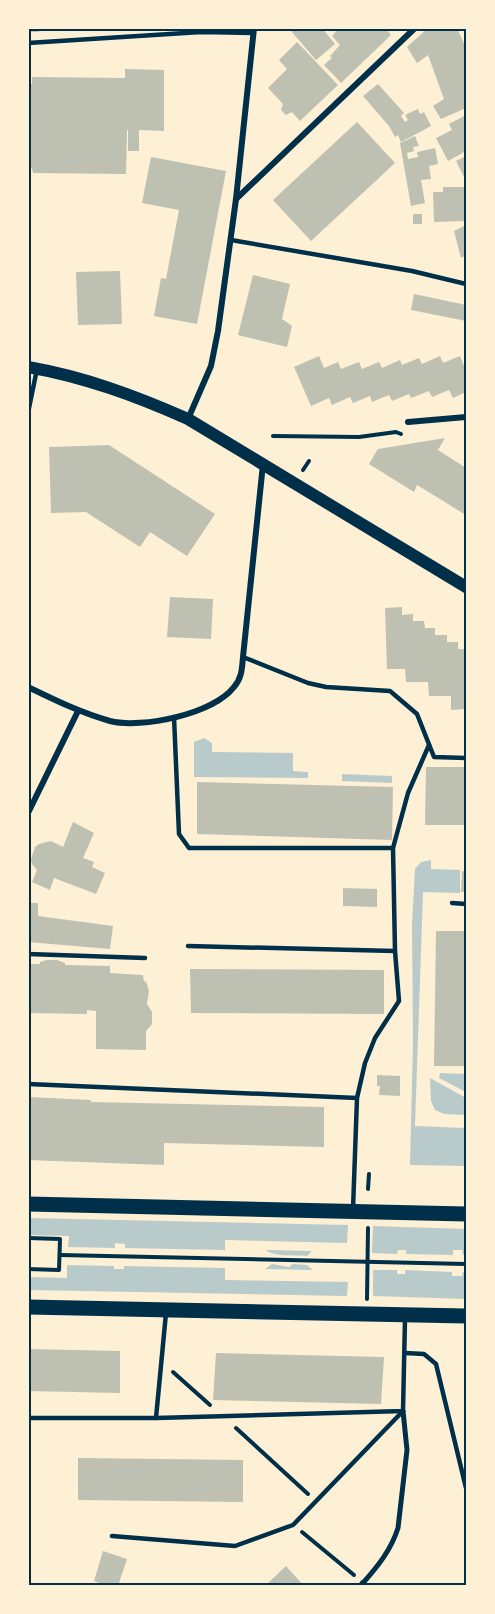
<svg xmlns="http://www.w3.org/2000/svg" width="495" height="1614" font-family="'Exo 2',sans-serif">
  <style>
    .green { fill: #b9caca }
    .building { fill: #bec0b2 }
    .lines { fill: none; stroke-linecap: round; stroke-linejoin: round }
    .path { stroke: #003049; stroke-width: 4 }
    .service { stroke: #003049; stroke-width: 4.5 }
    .pedestrian { stroke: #003049; stroke-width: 5 }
    .minor { stroke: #003049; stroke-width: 6 }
    .secondary { stroke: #003049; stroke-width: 12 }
    .primary { stroke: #003049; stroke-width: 15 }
    .neatline { fill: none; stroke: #003049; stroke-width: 2 }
  </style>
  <rect width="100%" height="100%" fill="#fdf0d5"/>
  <g class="green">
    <polygon points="204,738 212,743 212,752 293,753 293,771 308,772 308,778 194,777 194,742"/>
    <polygon points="342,774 392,776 392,783 342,781"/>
    <polygon points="431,860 431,869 460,870 460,893 423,892 415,1126 466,1128 466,1166 410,1165 413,1042 412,924 415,869 421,862"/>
    <polygon points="440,1073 466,1074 466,1092 439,1078"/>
    <polygon points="430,1078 466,1098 466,1115 444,1114 435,1110 431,1101"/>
    <polygon points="29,1218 348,1225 347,1243 225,1240 225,1250 125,1248 125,1244 115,1243 115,1248 68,1247 69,1236 29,1235"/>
    <polygon points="373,1226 466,1229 466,1255 463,1255 462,1250 453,1250 453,1255 406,1254 406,1250 398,1250 397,1254 372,1253"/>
    <path d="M266 1250 312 1251 307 1256C295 1255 274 1257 266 1250Z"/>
    <polygon points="272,1264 289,1267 293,1264 307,1265 313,1270 265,1269"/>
    <polygon points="67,1265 114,1266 114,1269 124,1269 124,1266 225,1268 225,1280 348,1282 347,1296 29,1290 29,1277 67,1278"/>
    <polygon points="373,1270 397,1270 397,1274 405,1274 405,1270 452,1272 452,1276 462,1276 463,1272 466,1272 466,1299 373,1296"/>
  </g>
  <g class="building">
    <rect x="28" y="28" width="11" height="4"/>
    <polygon points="294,28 322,28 335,44 316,60 291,31"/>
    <polygon points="339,28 385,28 391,35 341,83 324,65 332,58 330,56 340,45 332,36"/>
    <polygon points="428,28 457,28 466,48 466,108 441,119 433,106 444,99 428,55 417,63 407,47"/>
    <polygon points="297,42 338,85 300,121 292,112 286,115 281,110 283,104 268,88 287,69 279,60"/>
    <polygon points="125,69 164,70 164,131 139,130 139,151 128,151 128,130 127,130 126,174 33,173 32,168 28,168 28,84 32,84 32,77 125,78"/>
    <polygon points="378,84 404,113 401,116 405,122 408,120 405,115 418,109 420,114 424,112 431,126 401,142 398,135 395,137 389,126 363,96"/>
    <polygon points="466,115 466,151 448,161 436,138 452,130 449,124"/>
    <polygon points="357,122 395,163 311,241 273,200"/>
    <polygon points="415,136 419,146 413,147 414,151 407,153 408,159 418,157 417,152 435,148 438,164 429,166 431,179 421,180 425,203 411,206 400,143"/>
    <polygon points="466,156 466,181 456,161"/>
    <polygon points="151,157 226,171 197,324 154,316 161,278 166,279 179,210 142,203"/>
    <polygon points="443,187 466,187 466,221 434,222 433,192 443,192"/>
    <rect x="413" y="214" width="9" height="10"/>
    <polygon points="466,225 466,255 461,258 454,231"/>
    <polygon points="120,271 122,324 78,325 76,272"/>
    <polygon points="253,275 290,284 282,319 292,326 287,347 238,335"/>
    <polygon points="414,294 466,305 466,321 411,310"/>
    <polygon points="319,356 324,368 338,362 341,369 359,362 362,369 379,362 382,368 400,360 402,365 419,358 422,364 440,356 443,363 460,356 466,371 466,392 453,398 449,390 432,397 429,391 411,398 409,394 392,401 389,395 372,402 370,396 353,403 350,397 332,405 329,398 311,406 294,367"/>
    <polygon points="445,438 438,450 466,468 466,515 417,485 414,492 369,464 378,449"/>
    <polygon points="109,445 215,514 187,556 150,532 140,547 86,512 51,513 49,447"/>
    <polygon points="170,597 213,599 211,639 167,637"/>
    <polygon points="402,607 402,615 413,614 413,621 424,621 425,628 435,628 435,635 447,635 447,642 458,642 458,649 466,649 466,709 451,710 451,696 429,696 428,682 406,682 405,669 387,669 385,608"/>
    <polygon points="426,767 466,767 466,825 425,825"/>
    <polygon points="197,782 393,787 392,840 197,834"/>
    <polygon points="73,822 94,833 83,858 94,862 92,867 105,873 96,894 54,878 50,890 32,882 37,870 32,864 31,859 35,847 39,844 51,841 63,847"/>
    <polygon points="462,871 466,872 466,892 461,892"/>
    <polygon points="343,888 377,889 377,907 343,906"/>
    <polygon points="28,903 38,903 38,916 113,926 110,949 28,942"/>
    <polygon points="436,931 466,931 466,1066 434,1066"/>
    <polygon points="47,960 57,960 65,963 65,965 110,966 110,973 143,975 144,982 146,981 149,991 147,1004 152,1012 152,1024 146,1031 146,1050 96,1049 96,1011 87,1010 87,1014 28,1013 28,964 40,964 40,962"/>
    <polygon points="190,969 384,970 384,1014 191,1013"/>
    <polygon points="377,1075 400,1076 400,1096 379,1095 380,1086 377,1086"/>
    <polygon points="28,1097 91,1100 91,1102 324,1107 324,1147 164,1143 164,1165 28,1160"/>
    <polygon points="28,1349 120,1351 120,1393 28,1391"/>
    <polygon points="216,1353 384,1357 381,1404 213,1400"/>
    <polygon points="78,1458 243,1460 243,1502 78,1500"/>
    <polygon points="103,1551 127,1559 118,1586 107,1586 94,1581"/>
    <polygon points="286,1566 304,1586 265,1586"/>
  </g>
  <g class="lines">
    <g class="path">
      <polyline points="273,436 359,437 396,432 401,434"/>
      <polyline points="303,470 309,461"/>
      <polyline points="368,1189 369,1174"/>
      <polyline points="28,1238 60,1239 59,1270 28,1269"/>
      <polyline points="60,1255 466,1264"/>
      <polyline points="367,1299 368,1228"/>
      <polyline points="173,1372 210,1405"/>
      <polyline points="236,1428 308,1494"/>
      <polyline points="302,1532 354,1575"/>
    </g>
    <g class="service">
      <polyline points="28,43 201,32 254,33"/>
      <polyline points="231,240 412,271 466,284"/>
      <polyline points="28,413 37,369"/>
      <polyline points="243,657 308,683 326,687 390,691 417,714 434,757 466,758"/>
      <polyline points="174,717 179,834 189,848 393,848"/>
      <polyline points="452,903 466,904"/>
      <polyline points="188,946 395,951"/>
      <polyline points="28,954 145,958"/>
      <polyline points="28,1084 357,1098"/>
      <polyline points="353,1209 357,1098 365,1063 375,1038 399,1001 395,951 393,848 408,793 429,745"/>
      <polyline points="405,1353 424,1354 436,1364 466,1488"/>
      <polyline points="28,1418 156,1418 166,1313"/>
      <polyline points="156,1418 403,1411 405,1319"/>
      <polyline points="112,1536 235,1546 293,1525 403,1411"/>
    </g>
    <path class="pedestrian" d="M363 1583C378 1566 391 1550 398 1528L407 1450 403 1411"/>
    <g class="minor">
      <polyline points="236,199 415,28"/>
      <polyline points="188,419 211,366 218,331 236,199 254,28"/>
      <polyline points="408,422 466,417"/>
      <path d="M28 687C55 700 81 713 110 721 142 729 213 714 234 687 242 678 242 668 243 657L263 464"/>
      <polyline points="28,813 78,711"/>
      <polyline points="361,1586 363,1583"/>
    </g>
    <path class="secondary" d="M28 367C85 377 136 396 188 419L466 587"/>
    <g class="primary">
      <polyline points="28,1204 466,1214"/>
      <polyline points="28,1307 466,1316"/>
    </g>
  </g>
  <rect width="495" height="1614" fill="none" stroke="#fdf0d5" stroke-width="60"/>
  <rect x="30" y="30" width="435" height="1554" class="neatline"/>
</svg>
